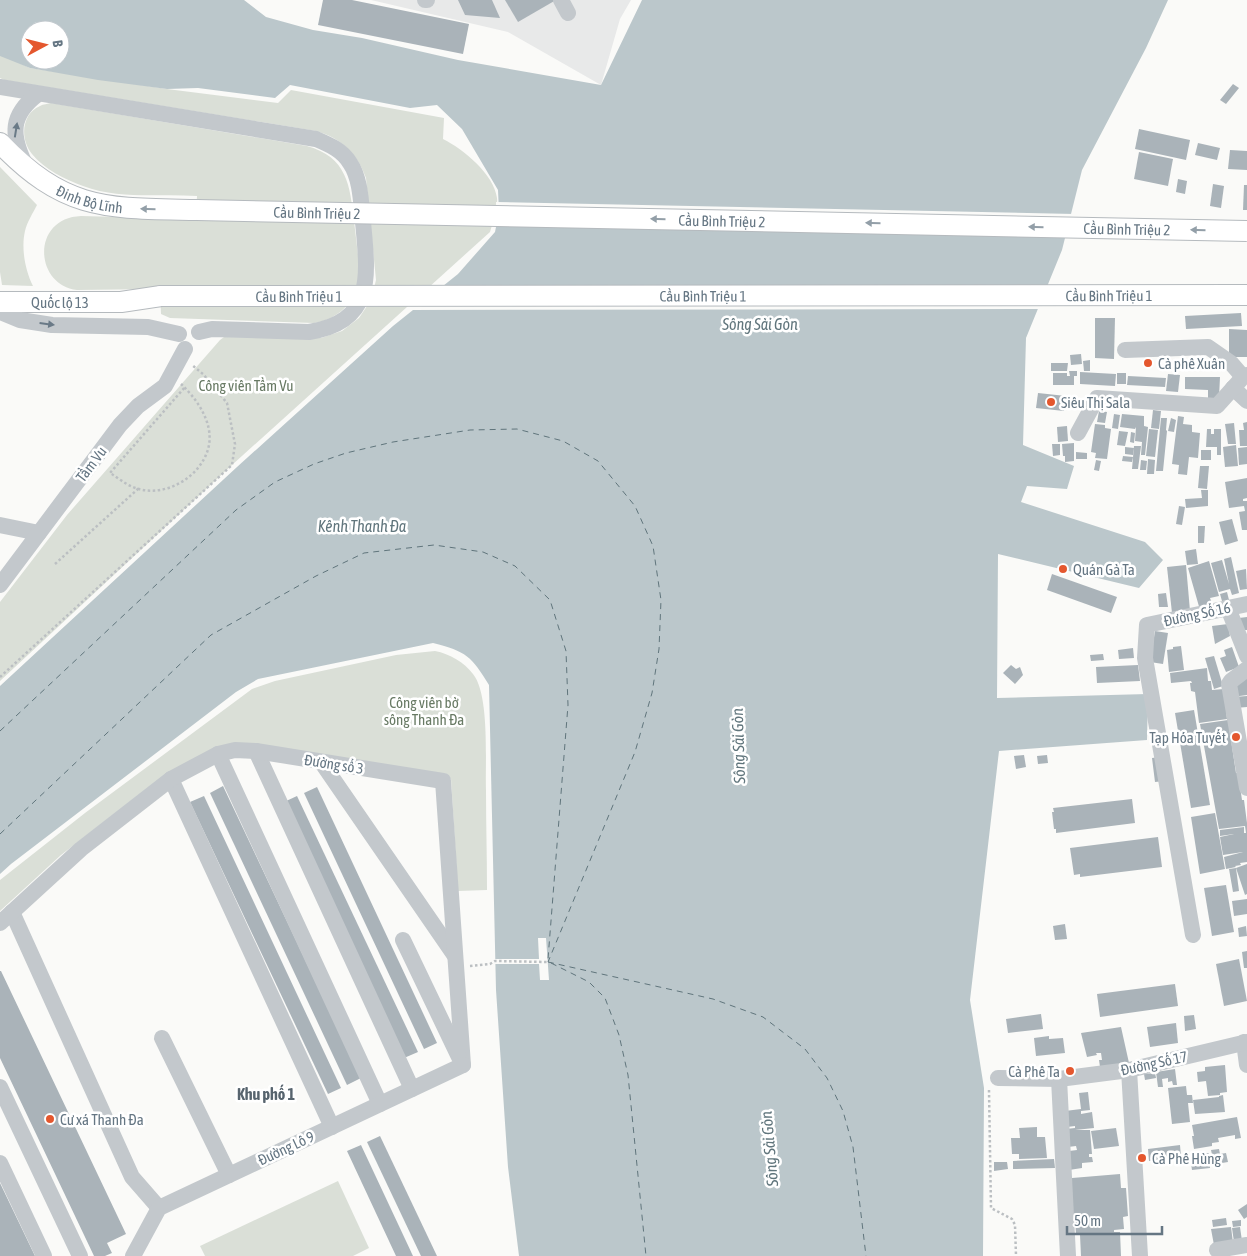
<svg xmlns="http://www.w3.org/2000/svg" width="1247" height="1256" font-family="'Asap Condensed',sans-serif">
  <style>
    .built { fill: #e8e9e9 }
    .green { fill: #dadfd7 }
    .water { fill: #bbc7cb; fill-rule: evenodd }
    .pier { fill: #fafaf8 }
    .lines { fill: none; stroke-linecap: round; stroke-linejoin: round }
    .ferry { stroke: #60757c; stroke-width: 1; stroke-dasharray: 6 5; stroke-linecap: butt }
    .building { fill: #aab3b9 }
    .major-casing { stroke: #b5babe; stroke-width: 22 }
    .path { stroke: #bbbfc2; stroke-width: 2.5; stroke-dasharray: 2.5 2.5; stroke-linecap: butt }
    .minor { stroke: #c3c8cc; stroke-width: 16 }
    .major { stroke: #fff; stroke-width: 20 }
    .major-bridge-casing { stroke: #b5babe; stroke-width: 22; stroke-linecap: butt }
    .major-bridge { stroke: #fff; stroke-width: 20 }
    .oneway { fill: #6a7a87 }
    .oneway2 { fill: #939fa8 }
    .poi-dot { fill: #e4572e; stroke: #fff; stroke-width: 2 }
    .labels { text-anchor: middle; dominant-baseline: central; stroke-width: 5; stroke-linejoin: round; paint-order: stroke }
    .street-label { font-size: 15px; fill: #657683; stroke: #fff }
    .poi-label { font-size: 15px; fill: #657683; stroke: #fff; text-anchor: start }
    .park-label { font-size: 15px; fill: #687a64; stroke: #fff }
    .water-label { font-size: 16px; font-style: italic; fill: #60757c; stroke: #fff }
    .neighbourhood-label { font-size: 16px; font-weight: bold; fill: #57646e; stroke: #fff }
  </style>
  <rect width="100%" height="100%" fill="#fafaf8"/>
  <polygon class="built" points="371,0 631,0 620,19 601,85 508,32"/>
  <g class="green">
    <path d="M0 54 30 68 167 89 278 103 291 90 444 118 443 139C463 149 494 174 497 198 498 208 493 222 490 232L232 465 0 681V602L67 515 220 340 224 337 321 338 342 331 359 318 371 300 376 280 366 178C357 153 341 138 316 131L4 80 0 78Z"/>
    <path d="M51 103 307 146C347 157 350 185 354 221 356 238 358 255 360 271 359 298 341 319 314 323L170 318 161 314 160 289 77 290C34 285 31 218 81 216L196 219 197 196C159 193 120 200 83 186 66 180 44 169 32 154 20 140 21 114 40 106 43 104 48 104 51 103Z"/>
    <path d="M0 167 37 205C33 213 27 222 25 231 21 248 25 270 33 286L2 285 0 272Z"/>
    <path d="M435 651C450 654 464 662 473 674 490 695 485 763 486 791 486 824 487 857 487 890L458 891 451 779 446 774 332 757 258 744 154 783 61 855 0 911V880L85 813 252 689 275 681 396 655Z"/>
    <polygon points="338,1181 369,1248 353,1256 205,1256 200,1246"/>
  </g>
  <path class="water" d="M0 0H244L266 17 313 30 362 38 458 60 601 85 642 0H1168L1146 48 1082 170 1062 250 1026 338 1023 445 1074 466 1067 489 1027 486 1021 502 1145 542 1163 560 1139 588 998 554 997 698 1148 694 1147 740 999 751 970 1000 984 1088 983 1256H519L508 1167 496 990 489 685C472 657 466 651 433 643L258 679 236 692 11 864 0 874V686L237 467 393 326 458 274 495 232 499 212 498 190 462 129 437 105 410 108 290 85 275 98 198 88 167 89 98 80 30 68 0 56ZM30 30H60V60H30Z"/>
  <g class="pier">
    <polygon points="496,202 1074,214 1068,237 496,212"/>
    <polygon points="1049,287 1040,309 408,310 435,288"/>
    <polygon points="538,938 546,938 549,980 540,980 539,964 495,964 495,959 539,959"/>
  </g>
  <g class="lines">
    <g class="ferry">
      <polyline points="0,731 236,510 275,482 314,464 346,453 393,442 470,430 517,429 563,441 598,461 635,506 653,546 661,600 659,649 652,693 635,752 548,962"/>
      <polyline points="0,834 211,635 316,576 364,553 434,545 483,552 515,566 550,600 566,651 568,705 548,959"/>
      <polyline points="548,962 713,999 763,1017 805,1049 827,1078 843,1111 853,1147 866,1256"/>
      <polyline points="551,963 589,982 605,998 619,1035 628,1075 646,1256"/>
    </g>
  </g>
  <g class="building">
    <polygon points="323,0 352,0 469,24 463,54 318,25"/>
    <polygon points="458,0 492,0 500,18 465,15"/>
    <polygon points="505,0 556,0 518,22"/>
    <polygon points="1233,84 1239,88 1226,104 1220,100"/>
    <polygon points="1139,129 1190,140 1186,160 1135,149"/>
    <polygon points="1198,143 1220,148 1217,160 1195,155"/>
    <polygon points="1230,150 1247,151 1247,170 1228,169"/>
    <polygon points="1139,152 1173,159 1168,186 1134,179"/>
    <polygon points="1178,179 1187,181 1185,194 1176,192"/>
    <polygon points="1213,184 1224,186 1221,208 1210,206"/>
    <polygon points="1244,185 1247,185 1247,210 1243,210"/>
    <polygon points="1241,313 1242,326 1186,329 1185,316"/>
    <polygon points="1095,318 1115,318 1114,359 1095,358"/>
    <polygon points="1229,329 1247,330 1247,357 1229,357"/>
    <polygon points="1081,354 1082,364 1071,365 1070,355"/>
    <polygon points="1090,360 1090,371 1084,371 1083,361"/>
    <polygon points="1051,363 1068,363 1067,371 1051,371"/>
    <polygon points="1069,371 1077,371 1077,376 1074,376 1074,385 1053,385 1053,373 1067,373 1067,376 1070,376"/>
    <polygon points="1080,372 1116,374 1115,386 1080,384"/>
    <rect x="1117" y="373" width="9" height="11"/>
    <polygon points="1168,374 1180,375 1178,392 1166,391"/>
    <polygon points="1128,376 1166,378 1165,387 1127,385"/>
    <polygon points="1185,377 1220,377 1219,398 1208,398 1208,390 1185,389"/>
    <polygon points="1038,393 1066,396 1064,411 1036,408"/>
    <polygon points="1153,410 1161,411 1159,429 1151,428"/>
    <polygon points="1099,411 1107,412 1105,423 1097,422"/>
    <polygon points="1114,414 1120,415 1118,429 1112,428"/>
    <polygon points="1122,414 1144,416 1144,426 1148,427 1145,455 1141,455 1142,442 1135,441 1136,427 1135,429 1120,427"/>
    <polygon points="1178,416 1184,417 1183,424 1192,425 1192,432 1200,433 1198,458 1189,457 1187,475 1178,474 1179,465 1172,464"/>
    <polygon points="1161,418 1167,418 1166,430 1167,431 1163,471 1156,471"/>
    <polygon points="1171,418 1176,420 1174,432 1168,431"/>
    <polygon points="1247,422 1247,446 1240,446 1239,430 1244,430 1243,423"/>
    <polygon points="1234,423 1236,444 1228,444 1225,424"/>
    <polygon points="1095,424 1105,425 1105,428 1111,429 1107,459 1095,458 1096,453 1091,452"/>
    <polygon points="1067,426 1068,441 1058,442 1057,427"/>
    <polygon points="1149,429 1158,430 1155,457 1146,456"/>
    <polygon points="1207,429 1211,429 1211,434 1214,434 1214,429 1221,429 1221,455 1217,455 1217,447 1206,447"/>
    <polygon points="1119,431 1128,432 1125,446 1117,445"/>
    <polygon points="1131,432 1135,433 1134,443 1130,442"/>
    <polygon points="1074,443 1074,461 1065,462 1065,456 1063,456 1062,444"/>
    <polygon points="1052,444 1060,444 1060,455 1053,456"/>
    <polygon points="1236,445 1238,466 1225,467 1223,447"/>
    <polygon points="1134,446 1141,446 1138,469 1132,469"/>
    <polygon points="1125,447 1134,448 1133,455 1125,454"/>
    <polygon points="1247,447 1247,464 1239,465 1238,448"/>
    <rect x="1201" y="450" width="10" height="10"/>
    <polygon points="1076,452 1087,453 1087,459 1076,459"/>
    <polygon points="1123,456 1133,457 1132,462 1122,461"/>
    <polygon points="1148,459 1155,460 1154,474 1147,474"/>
    <polygon points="1096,460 1101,461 1099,471 1094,470"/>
    <polygon points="1141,460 1147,461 1146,470 1140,470"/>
    <polygon points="1200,466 1209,466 1207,489 1198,488"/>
    <polygon points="1247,478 1247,498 1243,499 1243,501 1247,501 1247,530 1242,530 1239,512 1245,511 1244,506 1229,508 1225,482"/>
    <polygon points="1201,490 1208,490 1208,506 1186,508 1185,499 1202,498"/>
    <polygon points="1179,506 1185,507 1182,525 1176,524"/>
    <polygon points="1232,519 1238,541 1225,545 1219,522"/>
    <polygon points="1198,526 1205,526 1204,543 1198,543"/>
    <polygon points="1196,549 1198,564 1187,565 1185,551"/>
    <polygon points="1231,557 1239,593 1232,595 1230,589 1219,592 1211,563 1222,560 1229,584 1224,559"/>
    <polygon points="1209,561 1219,596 1210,598 1213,606 1200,610 1188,568"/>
    <polygon points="1186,565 1190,611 1172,613 1167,567"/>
    <polygon points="1246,569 1247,589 1240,590 1236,571"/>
    <polygon points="1052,574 1117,597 1111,613 1047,590"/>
    <polygon points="1227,592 1229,600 1222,601 1220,594"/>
    <polygon points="1166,593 1168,607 1159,607 1158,594"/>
    <polygon points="1247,617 1247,630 1244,630 1231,619"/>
    <polygon points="1228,624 1230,636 1215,644 1212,626"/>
    <polygon points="1155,631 1168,633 1163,664 1150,662"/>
    <polygon points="1181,646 1184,670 1169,672 1167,650 1173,649 1173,647"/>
    <polygon points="1232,647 1239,667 1226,672 1220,658 1226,656 1224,650"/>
    <polygon points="1133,648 1134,658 1119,659 1118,650"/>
    <polygon points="1103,654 1104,660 1091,661 1090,655"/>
    <polygon points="1214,656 1223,686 1214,689 1205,658"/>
    <polygon points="1011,665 1016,669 1020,667 1023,675 1015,684 1003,673"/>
    <polygon points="1138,665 1140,681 1097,683 1096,667"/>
    <polygon points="1207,668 1208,681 1211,681 1212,690 1224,689 1227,719 1199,723 1195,692 1191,691 1190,683 1192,683 1191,681 1171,683 1170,673"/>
    <polygon points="1247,675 1247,695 1232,697 1229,685"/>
    <polygon points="1247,696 1247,707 1235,708 1234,697"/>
    <polygon points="1194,710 1210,805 1191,808 1175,713"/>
    <polygon points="1228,720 1236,773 1238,773 1242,800 1244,800 1247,823 1247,862 1240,863 1241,865 1235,866 1236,867 1226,869 1224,857 1243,852 1223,855 1220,837 1234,834 1220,836 1220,830 1244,827 1244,833 1246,833 1245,826 1219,829 1200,724"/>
    <polygon points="1024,755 1026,767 1016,769 1014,756"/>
    <polygon points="1047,755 1048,763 1038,764 1037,756"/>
    <polygon points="1160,757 1164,781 1155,782 1152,758"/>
    <polygon points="223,786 361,1078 347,1085 210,793"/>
    <polygon points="317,787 437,1043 424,1049 304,793"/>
    <polygon points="204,796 341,1088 328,1094 190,802"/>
    <polygon points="297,796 418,1052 404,1058 284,802"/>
    <polygon points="1132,799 1135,823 1056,833 1056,829 1054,829 1052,812 1054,812 1053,808"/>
    <polygon points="1215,813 1225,869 1200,874 1191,817"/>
    <polygon points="1158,837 1162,867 1080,877 1080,874 1074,875 1070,848"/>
    <polygon points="1247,864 1247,894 1245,895 1236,868"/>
    <polygon points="1236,868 1239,891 1233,892 1229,869"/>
    <polygon points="1226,885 1234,932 1212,936 1204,888"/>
    <polygon points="1247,899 1247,914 1234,916 1232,901"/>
    <polygon points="1065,924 1067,939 1055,940 1053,926"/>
    <polygon points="1246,926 1247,936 1239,937 1238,928"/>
    <polygon points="1247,951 1247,968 1244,968 1242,952"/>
    <polygon points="1239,959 1247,1001 1224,1006 1216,964"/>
    <polygon points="0,971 1,971 126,1234 107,1243 112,1253 105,1256 94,1256 0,1058"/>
    <polygon points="1175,984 1178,1006 1100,1017 1097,994"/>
    <polygon points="1041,1014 1043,1029 1008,1033 1006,1019"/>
    <polygon points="1194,1015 1196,1029 1185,1031 1184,1016"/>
    <polygon points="1176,1023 1178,1043 1150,1047 1147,1027"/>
    <polygon points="1121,1027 1129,1063 1100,1067 1099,1060 1102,1060 1101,1053 1096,1053 1097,1055 1087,1057 1081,1033"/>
    <polygon points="1049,1036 1049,1039 1063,1038 1065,1053 1036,1056 1034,1038"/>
    <polygon points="1225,1065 1227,1092 1220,1093 1220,1095 1208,1096 1206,1081 1198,1082 1197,1072 1205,1071 1205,1067"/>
    <polygon points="1175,1069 1177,1085 1173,1085 1172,1081 1168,1082 1168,1078 1162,1079 1163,1087 1158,1087 1156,1072"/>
    <polygon points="1155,1073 1156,1078 1145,1080 1144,1074"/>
    <polygon points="1186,1086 1187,1095 1192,1095 1193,1103 1188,1103 1190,1122 1172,1124 1168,1088"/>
    <polygon points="1088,1092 1090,1110 1081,1111 1081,1114 1092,1112 1094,1128 1075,1130 1090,1130 1092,1154 1089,1154 1089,1157 1092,1157 1093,1162 1082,1163 1082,1168 1069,1170 1069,1151 1077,1150 1076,1146 1068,1147 1066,1129 1075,1128 1075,1126 1067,1127 1065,1111 1081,1109 1079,1093"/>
    <polygon points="1223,1095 1225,1112 1195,1114 1193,1100 1219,1097 1219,1096"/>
    <polygon points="1237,1117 1241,1138 1235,1139 1235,1135 1218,1138 1219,1142 1212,1143 1212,1146 1194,1149 1192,1136 1194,1136 1192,1125"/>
    <polygon points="1037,1127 1037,1137 1045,1137 1047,1158 1019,1159 1019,1154 1012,1154 1011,1138 1020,1138 1019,1128"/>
    <polygon points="1116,1128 1119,1146 1094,1149 1091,1131"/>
    <polygon points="380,1136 437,1256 421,1256 367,1142"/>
    <polygon points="361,1145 413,1256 396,1256 347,1151"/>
    <polygon points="1180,1145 1181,1157 1149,1161 1148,1149"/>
    <polygon points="1219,1149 1220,1154 1226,1153 1228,1162 1222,1163 1221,1158 1213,1159 1211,1150"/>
    <polygon points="1209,1153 1210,1168 1192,1170 1190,1156"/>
    <polygon points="1054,1159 1055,1168 1013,1169 1013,1161"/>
    <polygon points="994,1162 1007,1162 1008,1169 994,1171"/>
    <polygon points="1120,1174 1121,1188 1126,1188 1128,1216 1123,1217 1124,1229 1114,1230 1114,1232 1120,1232 1121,1256 1081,1256 1080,1235 1076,1235 1075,1218 1071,1218 1072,1178"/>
    <polygon points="0,1183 35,1256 0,1256"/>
    <polygon points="1247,1204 1247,1217 1244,1219 1238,1210"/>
    <polygon points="1226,1218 1227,1225 1213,1227 1212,1220"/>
    <polygon points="1241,1220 1241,1226 1233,1227 1232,1221"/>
    <polygon points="1231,1227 1233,1243 1214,1245 1211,1229"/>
    <polygon points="1240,1227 1242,1241 1234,1242 1232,1228"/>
  </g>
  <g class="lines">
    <defs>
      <g id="major">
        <path id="s1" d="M0 143C66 212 108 208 197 210"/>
        <path id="s2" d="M0 302H121L161 296"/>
      </g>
    </defs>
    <use href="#major" class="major-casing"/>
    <g class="path">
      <path d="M181 384C197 399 213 422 209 445 203 477 163 500 133 487 125 484 117 477 110 473L185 387"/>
      <polyline points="55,564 139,488"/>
      <polyline points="0,677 232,465 235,444 227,403 203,374 192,365"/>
      <polyline points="470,966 490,964 495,961 548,962"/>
      <polyline points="989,1090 991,1208 1012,1219 1015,1225 1016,1256"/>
    </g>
    <g class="minor">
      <polyline points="425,0 427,0"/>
      <polyline points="561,0 568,13"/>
      <path d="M0 87 316 139C330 145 342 150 350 163 361 179 361 204 363 222 368 275 375 322 309 332L212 329 199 332"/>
      <path d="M25 164C11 135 10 115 38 94"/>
      <polyline points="0,312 20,320 52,325 148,327 179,334"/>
      <polyline points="1125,350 1208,347 1231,363 1243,377"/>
      <polyline points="1233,388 1247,401"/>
      <polyline points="1078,433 1097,398 1217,406 1243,377 1247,375"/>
      <polyline points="0,525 39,533"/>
      <polyline points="0,585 120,425 138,406 165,386 185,349"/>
      <polyline points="1228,608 1247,656"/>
      <polyline points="1247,669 1231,681 1229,684 1247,788"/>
      <polyline points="256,751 412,1089"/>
      <polyline points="218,754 380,1104"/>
      <polyline points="322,763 455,956"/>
      <polyline points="171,779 332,1127"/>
      <polyline points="12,912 132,1177 159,1208"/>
      <polyline points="0,923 81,849 171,779 218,754 235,750 256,751 443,781 463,1065"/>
      <polyline points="1193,935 1145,658 1147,625 1247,604"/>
      <polyline points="403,940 459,1057"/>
      <polyline points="162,1038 229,1175"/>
      <polyline points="1244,1042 1247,1065"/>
      <polyline points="1129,1070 1140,1256"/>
      <polyline points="998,1078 1059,1079 1129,1070 1247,1042"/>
      <polyline points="1059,1079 1068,1256"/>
      <polyline points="0,1087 80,1256"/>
      <polyline points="0,1163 44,1256"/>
      <polyline points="1217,1250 1247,1245"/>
      <polyline points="133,1256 159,1208 463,1065"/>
    </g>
    <use href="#major" class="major"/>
    <defs>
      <g id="major-bridge">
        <path id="s3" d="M197 210 1247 231"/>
        <path id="s4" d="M161 296 1247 295"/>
      </g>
    </defs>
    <use href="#major-bridge" class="major-bridge-casing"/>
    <use href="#major-bridge" class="major-bridge"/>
  </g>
  <defs><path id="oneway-solid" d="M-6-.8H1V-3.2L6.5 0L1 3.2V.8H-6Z" transform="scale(1.25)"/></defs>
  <g class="oneway">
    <use href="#oneway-solid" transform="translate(16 130) rotate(-81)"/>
    <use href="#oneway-solid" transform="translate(47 324) rotate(7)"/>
  </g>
  <g class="oneway2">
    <use href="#oneway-solid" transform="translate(148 209) rotate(-179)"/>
    <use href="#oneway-solid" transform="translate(658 219) rotate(-179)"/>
    <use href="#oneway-solid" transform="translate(873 223) rotate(-179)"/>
    <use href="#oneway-solid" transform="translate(1036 227) rotate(-179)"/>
    <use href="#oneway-solid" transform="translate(1198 230) rotate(-179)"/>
  </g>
  <g class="poi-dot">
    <circle cx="1148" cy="363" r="5"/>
    <circle cx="1051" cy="402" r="5"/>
    <circle cx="1063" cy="569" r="5"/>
    <circle cx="1236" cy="737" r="5"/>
    <circle cx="1070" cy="1071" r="5"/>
    <circle cx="50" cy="1119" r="5"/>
    <circle cx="1142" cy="1158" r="5"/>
  </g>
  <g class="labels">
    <g class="street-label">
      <text stroke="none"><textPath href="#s1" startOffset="108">Đinh Bộ Lĩnh</textPath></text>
      <text stroke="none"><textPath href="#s3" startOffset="120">Cầu Bình Triệu 2</textPath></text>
      <text stroke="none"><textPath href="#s3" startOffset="525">Cầu Bình Triệu 2</textPath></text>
      <text stroke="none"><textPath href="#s3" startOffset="930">Cầu Bình Triệu 2</textPath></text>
      <text stroke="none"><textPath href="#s4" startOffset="542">Cầu Bình Triệu 1</textPath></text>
      <text stroke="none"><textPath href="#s4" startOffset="948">Cầu Bình Triệu 1</textPath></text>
      <text stroke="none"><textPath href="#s4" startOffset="138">Cầu Bình Triệu 1</textPath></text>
      <text stroke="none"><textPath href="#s2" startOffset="60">Quốc lộ 13</textPath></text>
      <text transform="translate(91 464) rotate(-53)">Tầm Vu</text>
      <text transform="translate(1197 614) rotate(-12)">Đường Số 16</text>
      <text transform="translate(334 764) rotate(9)">Đường số 3</text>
      <text transform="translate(1154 1063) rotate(-12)">Đường Số 17</text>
      <text transform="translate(286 1148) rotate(-25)">Đường Lô 9</text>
    </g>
    <g class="poi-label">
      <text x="1158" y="363">Cà phê Xuân</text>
      <text x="1061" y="402">Siêu Thị Sala</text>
      <text x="1073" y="569">Quán Gà Ta</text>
      <text x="1226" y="737" text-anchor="end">Tạp Hóa Tuyết</text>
      <text x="1060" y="1071" text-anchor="end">Cà Phê Ta</text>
      <text x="60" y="1119">Cư xá Thanh Đa</text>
      <text x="1152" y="1158">Cà Phê Hùng</text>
    </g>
    <g class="park-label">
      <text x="246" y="385">Công viên Tầm Vu</text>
      <text x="424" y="702">Công viên bờ<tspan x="424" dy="17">sông Thanh Đa</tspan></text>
    </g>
    <g class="water-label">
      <text x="760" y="324">Sông Sài Gòn</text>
      <text x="362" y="526">Kênh Thanh Đa</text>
      <text transform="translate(738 746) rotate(-92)">Sông Sài Gòn</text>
      <text transform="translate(769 1149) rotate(-95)">Sông Sài Gòn</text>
    </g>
    <g class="neighbourhood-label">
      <text x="266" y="1094">Khu phố 1</text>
    </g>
  </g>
  <g transform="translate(45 45) rotate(83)"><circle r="24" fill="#ffffff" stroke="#c1c8cd"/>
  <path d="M0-4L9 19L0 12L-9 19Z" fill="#e4572e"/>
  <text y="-8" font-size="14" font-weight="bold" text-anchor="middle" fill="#657683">B</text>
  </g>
  <path d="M1067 1226v8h95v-8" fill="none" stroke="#657683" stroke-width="2.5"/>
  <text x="1074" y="1226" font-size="15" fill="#657683" stroke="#ffffff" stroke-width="4" paint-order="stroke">50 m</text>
</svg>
